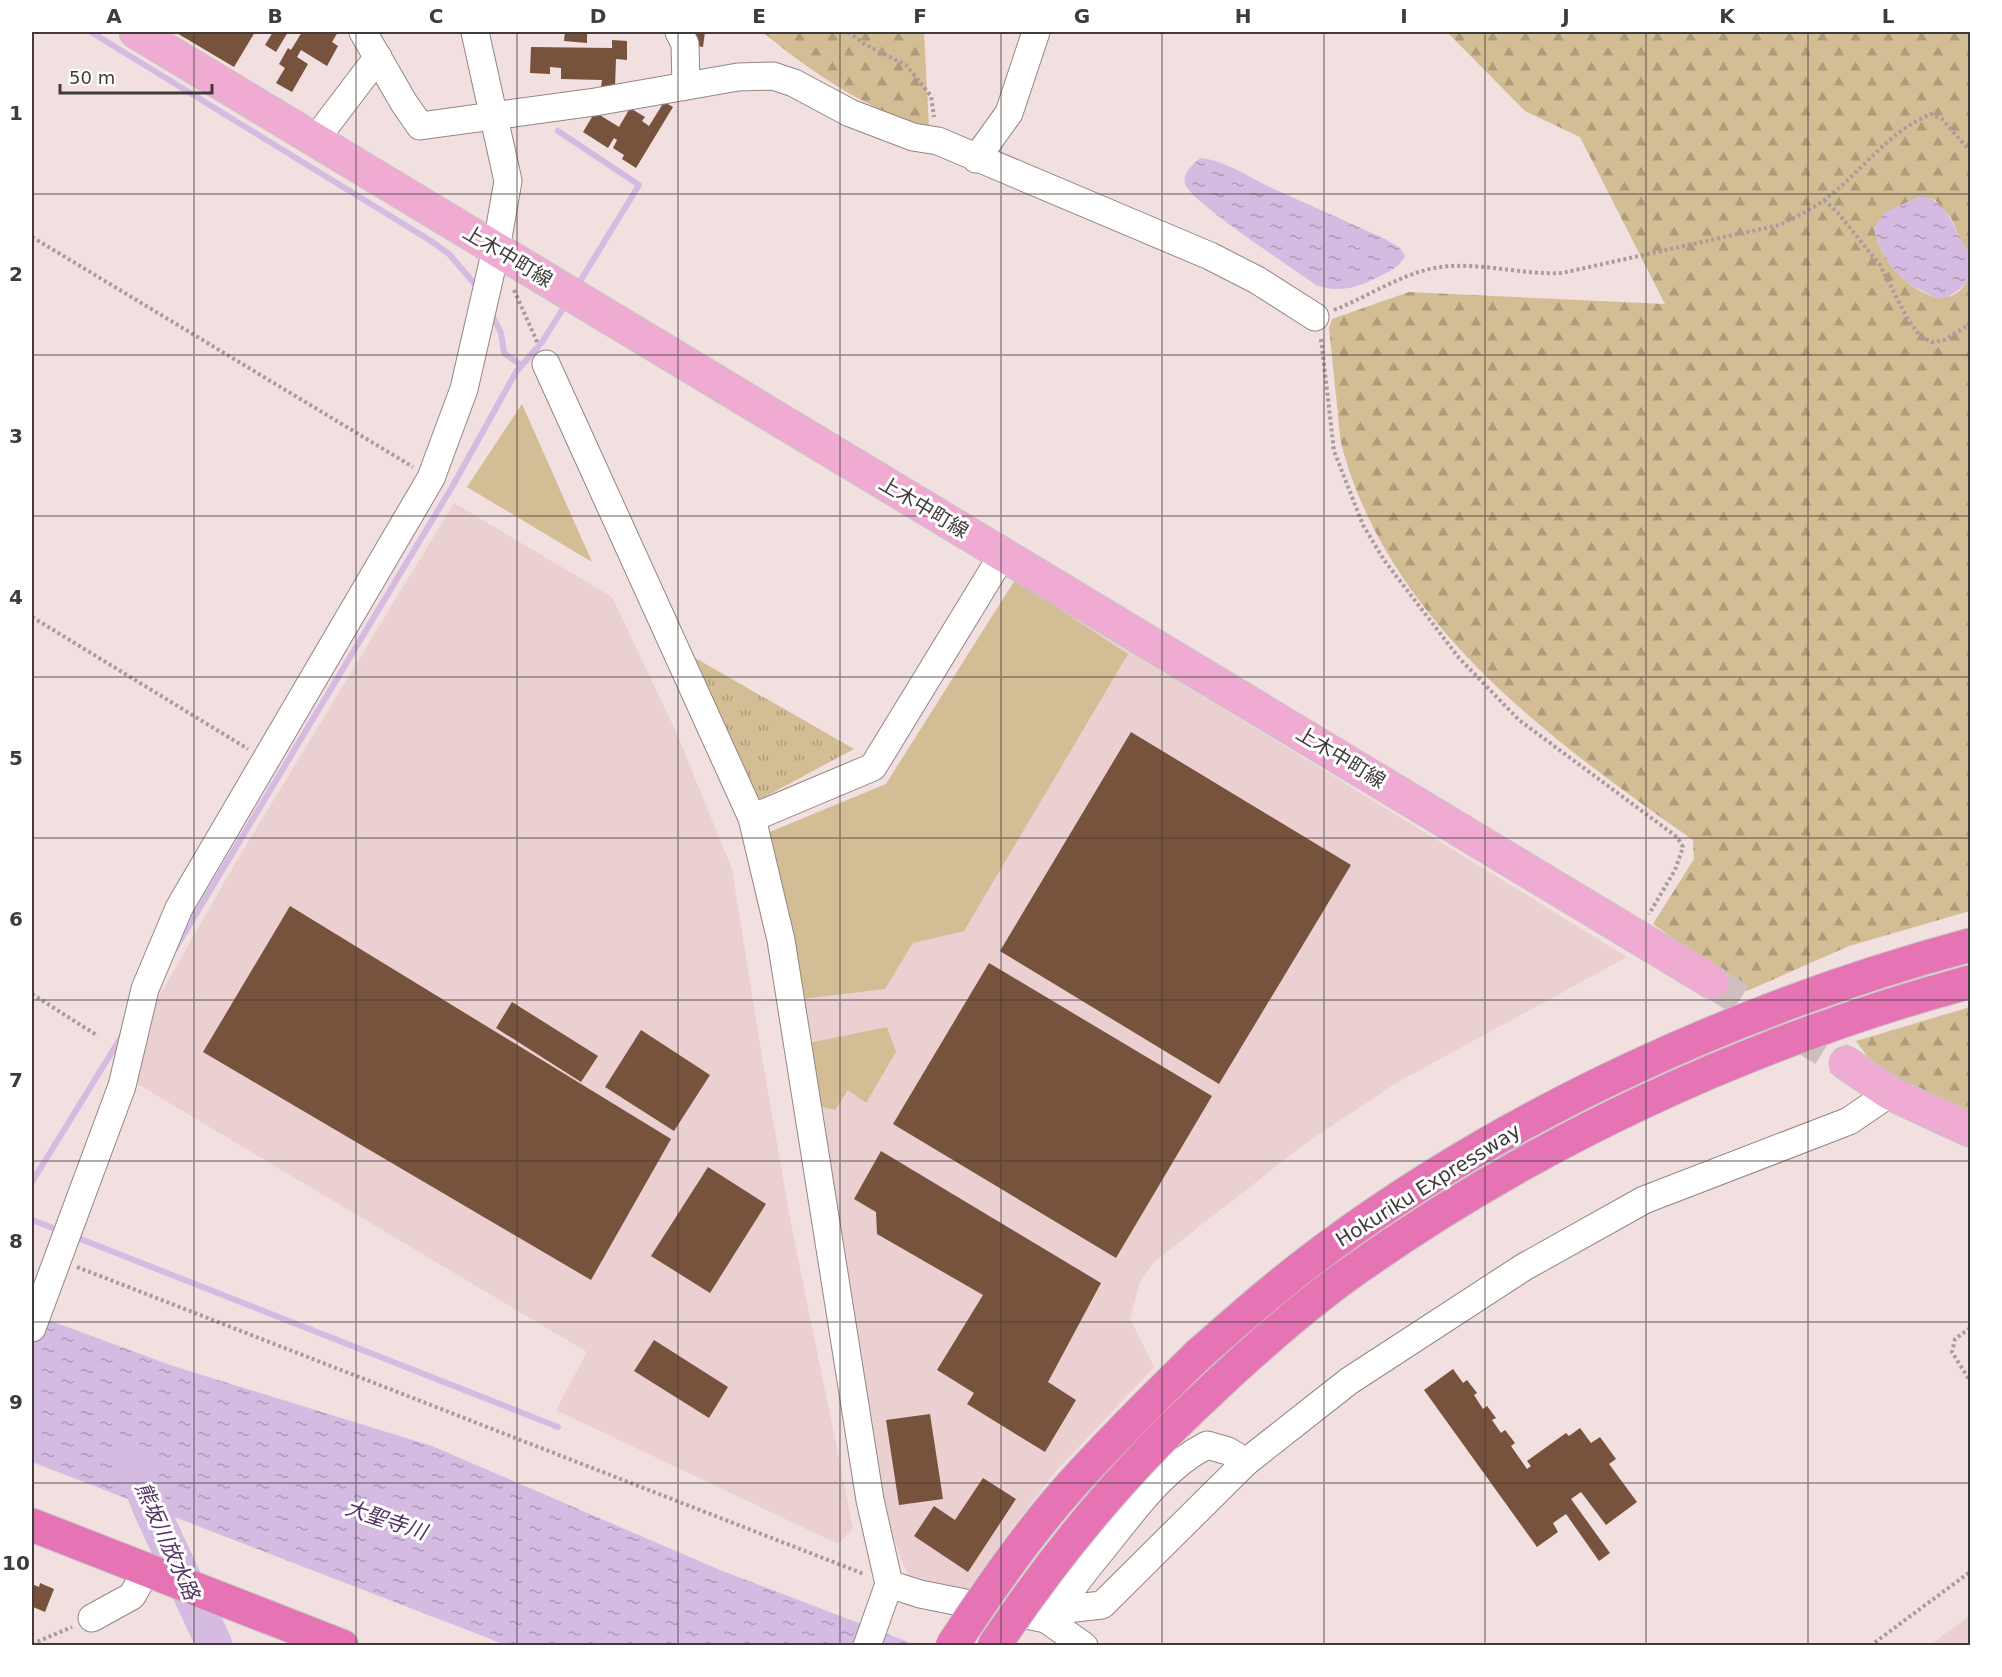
<svg xmlns="http://www.w3.org/2000/svg" width="2002" height="1677" font-family="'DejaVu Sans','Noto Sans JP',sans-serif">
  <style>
    .built { fill: #ead0d0 }
    .grass { fill: #d3bd94 }
    .forest { fill: url(#forest-firs) }
    .park { fill: url(#park-tufts) }
    .water { fill: url(#water-ripples) }
    .lines { fill: none; stroke-linecap: round; stroke-linejoin: round }
    .stream { stroke: #d5bbe1; stroke-width: 6 }
    .river { stroke: #d5bbe1; stroke-width: 36 }
    .building { fill: #77523d }
    .major-tunnel { stroke: #cfbebe; stroke-width: 33; stroke-dasharray: 33 16; stroke-linecap: butt }
    .minor-casing { stroke: #968585; stroke-width: 29 }
    .major-casing { stroke: #c6c4c4; stroke-width: 35 }
    .highway-casing { stroke: #c6c4c4; stroke-width: 35 }
    .path { stroke: #aa9c9c; stroke-width: 4; stroke-dasharray: 3 3; stroke-linecap: butt }
    .minor { stroke: #fff; stroke-width: 27 }
    .major { stroke: #f0abd2; stroke-width: 33 }
    .highway { stroke: #e673b4; stroke-width: 33 }
    .highway-bridge-casing { stroke: #c6c4c4; stroke-width: 35; stroke-linecap: butt }
    .highway-bridge { stroke: #e673b4; stroke-width: 33 }
    .grid { fill: none; stroke: #413a3a; stroke-width: 1.5; stroke-opacity: 0.55 }
    .labels { text-anchor: middle; dominant-baseline: central; stroke-width: 6; stroke-linejoin: round; paint-order: stroke }
    .street-label { font-size: 20px; fill: #413a3a; stroke: #fff }
    .water-label { font-size: 21px; font-style: italic; fill: #543262; stroke: #fff }
    .neatline { fill: none; stroke: #413a3a; stroke-width: 2 }
    .grid-label { font-size: 20px; text-anchor: middle; font-weight: bold; fill: #413a3a }
  </style>
  <defs>
    <pattern id="forest-firs" width="22" height="20" patternUnits="userSpaceOnUse" patternTransform="scale(1.5)"><rect width="22" height="20" fill="#d3bd94"/><path d="M5 1l3.5 6h-7zM16 11l3.5 6h-7z" fill="#ad9b7a"/></pattern>
    <pattern id="park-tufts" width="24" height="20" patternUnits="userSpaceOnUse" patternTransform="scale(1.5)"><rect width="24" height="20" fill="#d3bd94"/><path d="M3 7l-1-3M5 7V3M7 7l1-3M15 17l-1-3M17 17v-4M19 17l1-3" fill="none" stroke="#ad9b7a"/></pattern>
    <pattern id="water-ripples" width="26" height="14" patternUnits="userSpaceOnUse" patternTransform="scale(1.5)"><rect width="26" height="14" fill="#d5bbe1"/><path d="M2 4q2-2 4 0t4 0M15 11q2-2 4 0t4 0" fill="none" stroke="#ae99b7"/></pattern>
  </defs>
  <rect width="100%" height="100%" fill="#f2dfdf"/>
  <g class="built">
    <polygon points="454,503 612,597 677,734 732,869 763,1063 791,1224 853,1528 838,1544 556,1410 587,1352 134,1082 150,1012 233,867"/>
    <polygon points="1015,580 1627,957 1396,1083 1307,1142 1154,1262 1140,1281 1130,1319 1154,1367 1057,1470 1012,1528 965,1594 913,1584 901,1559 888,1521 765,834 886,784"/>
    <polygon points="1970,1615 1970,1645 1930,1645"/>
  </g>
  <g class="grass">
    <polygon points="522,404 592,562 467,487"/>
    <polygon points="1015,580 1128,654 964,931 913,943 885,989 801,999 765,834 886,784"/>
    <polygon points="887,1027 896,1052 866,1103 848,1090 835,1110 819,1106 809,1043"/>
  </g>
  <g class="forest">
    <path d="M763 32H924L929 129C869 110 811 73 763 32Z"/>
    <path d="M1447 32H1970V259L1951 218 1935 200 1921 196 1897 207 1874 228C1877 241 1881 251 1889 262 1907 289 1953 320 1970 274V911L1849 946 1747 991 1653 924 1694 859 1693 840C1553 742 1394 626 1344 454 1339 439 1339 421 1337 405 1334 379 1332 354 1329 328L1332 319 1409 292 1665 304 1580 137 1525 111Z"/>
    <polygon points="1970,1007 1970,1116 1934,1100 1870,1060 1856,1041"/>
  </g>
  <polygon class="park" points="683,651 854,749 753,803"/>
  <g class="water">
    <path d="M1201 158C1227 161 1250 178 1274 189 1311 206 1348 222 1385 239L1400 248 1405 256C1400 266 1391 271 1380 276 1359 287 1340 294 1316 285 1295 270 1191 202 1185 184 1182 174 1193 163 1201 158Z"/>
    <path d="M1921 196C1941 199 1950 217 1958 234 1962 242 1969 250 1970 259 1975 280 1959 294 1941 299 1905 287 1883 266 1874 228L1884 213Z"/>
    <polygon points="32,1314 173,1366 432,1446 720,1570 916,1645 506,1645 32,1462"/>
  </g>
  <g class="lines">
    <g class="stream">
      <polyline points="91,32 431,241 449,254 479,289"/>
      <polyline points="558,131 639,185 576,288"/>
      <polyline points="490,311 501,333 504,353 521,365"/>
      <polyline points="175,949 452,487 516,372 542,342 566,304"/>
      <polyline points="32,1182 123,1034"/>
      <polyline points="32,1220 61,1231"/>
      <polyline points="73,1236 558,1427"/>
    </g>
    <polyline class="river" points="133,1462 150,1507 215,1646"/>
  </g>
  <g class="building">
    <polygon points="175,32 255,32 234,67"/>
    <polygon points="273,32 288,32 276,52 265,45"/>
    <polygon points="302,32 338,32 332,42 338,46 327,66 301,50 297,57 308,64 292,92 276,83 285,68 279,64 288,48 291,50"/>
    <polygon points="565,32 587,32 587,43 564,41"/>
    <polygon points="693,32 705,32 703,47 691,45"/>
    <polygon points="612,40 627,41 627,60 616,59 615,87 601,87 602,80 561,79 561,68 550,67 550,74 530,73 531,47 612,48"/>
    <polygon points="664,102 673,107 636,168 622,159 624,155 613,148 617,140 614,138 608,148 583,132 595,112 619,127 630,108 645,117 642,121 649,126"/>
    <polygon points="1131,732 1351,865 1219,1084 1000,951"/>
    <polygon points="290,906 671,1139 591,1280 203,1052"/>
    <polygon points="989,963 1212,1096 1116,1258 893,1124"/>
    <polygon points="512,1002 598,1056 581,1082 496,1028"/>
    <polygon points="641,1030 710,1075 674,1131 605,1087"/>
    <polygon points="881,1151 1101,1283 1048,1382 1076,1400 1045,1452 967,1404 974,1393 937,1370 983,1295 877,1234 876,1212 854,1199"/>
    <polygon points="708,1167 766,1204 710,1293 651,1256"/>
    <polygon points="654,1340 728,1387 709,1418 634,1371"/>
    <polygon points="1453,1369 1463,1383 1467,1380 1477,1393 1474,1395 1483,1409 1487,1406 1496,1418 1492,1420 1501,1433 1505,1430 1515,1443 1511,1446 1527,1469 1531,1466 1527,1461 1566,1433 1569,1436 1580,1428 1591,1443 1600,1437 1616,1459 1609,1464 1637,1502 1606,1525 1581,1492 1571,1499 1610,1553 1599,1561 1566,1514 1553,1523 1558,1532 1537,1547 1424,1390"/>
    <polygon points="930,1414 943,1499 899,1505 886,1420"/>
    <polygon points="983,1478 1016,1499 968,1572 914,1536 934,1506 955,1520"/>
    <polygon points="40,1583 54,1589 45,1612 33,1607 32,1611 32,1584 39,1587"/>
  </g>
  <g class="lines">
    <polyline class="major-tunnel" points="1712,982 1846,1063"/>
    <defs>
      <g id="minor">
        <polyline points="363,32 404,103 420,126 595,102 738,77 773,76 794,83 850,113 913,137 938,141 1210,256 1257,280 1315,317"/>
        <polyline points="679,32 685,44 686,86"/>
        <polyline points="315,140 378,57"/>
        <polyline points="976,159 1009,113 1036,32"/>
        <polyline points="546,364 752,818 781,940 870,1500 889,1584 867,1646"/>
        <polyline points="752,818 873,767 1003,554"/>
        <polyline points="32,1328 122,1086 145,989 179,908 431,478 464,389 496,249 508,181 475,32"/>
        <polyline points="889,1584 920,1594 1046,1619 1084,1646"/>
        <path d="M1057 1610C1071 1587 1088 1567 1105 1546 1134 1510 1164 1467 1207 1445L1228 1451 1246 1462"/>
        <polyline points="92,1618 132,1596 146,1571"/>
        <polyline points="1046,1619 1057,1610 1102,1605 1246,1462 1349,1381 1524,1267 1644,1200 1849,1121 1890,1093"/>
      </g>
      <g id="major">
        <polyline points="136,32 1712,982"/>
        <polyline points="1846,1063 1890,1093 1970,1130"/>
      </g>
      <g id="highway">
        <path d="M1198 1355C1240 1318 1282 1281 1327 1248 1514 1110 1746 1005 1970 945"/>
        <path d="M1221 1381C1261 1344 1302 1308 1346 1276 1533 1142 1748 1042 1970 982"/>
        <polyline points="32,1525 342,1646"/>
      </g>
    </defs>
    <use href="#minor" class="minor-casing"/>
    <use href="#major" class="major-casing"/>
    <use href="#highway" class="highway-casing"/>
    <g class="path">
      <polyline points="848,32 866,45 906,65 931,96 934,117"/>
      <polyline points="1824,200 1838,213 1880,265 1907,318 1920,336 1932,342 1944,340 1970,324"/>
      <polyline points="32,237 413,467"/>
      <polyline points="514,290 538,344"/>
      <path d="M1334 310C1370 296 1403 272 1441 267 1481 262 1522 275 1562 273L1779 225C1796 217 1813 209 1827 198 1862 171 1889 131 1931 114L1942 119 1970 151"/>
      <polyline points="1321,339 1334,451 1363,525 1384,560 1459,658 1519,720 1677,837 1683,847 1675,870 1649,914"/>
      <polyline points="32,617 248,749"/>
      <polyline points="32,994 98,1036"/>
      <polyline points="77,1267 864,1574"/>
      <polyline points="1970,1328 1955,1339 1952,1352 1970,1381"/>
      <polyline points="32,1644 72,1627"/>
      <polyline points="1870,1646 1970,1572"/>
    </g>
    <use href="#minor" class="minor"/>
    <use href="#major" class="major"/>
    <use href="#highway" class="highway"/>
    <defs>
      <g id="highway-bridge">
        <path d="M952 1646C989 1590 1028 1533 1073 1483 1113 1439 1155 1397 1198 1355"/>
        <path d="M994 1646C1042 1574 1095 1507 1155 1445 1176 1423 1199 1402 1221 1381"/>
      </g>
    </defs>
    <use href="#highway-bridge" class="highway-bridge-casing"/>
    <use href="#highway-bridge" class="highway-bridge"/>
  </g>
  <path class="grid" d="M194 32V1646M356 32V1646M517 32V1646M678 32V1646M840 32V1646M1001 32V1646M1162 32V1646M1324 32V1646M1485 32V1646M1646 32V1646M1808 32V1646M32 194H1970M32 355H1970M32 516H1970M32 677H1970M32 838H1970M32 1000H1970M32 1161H1970M32 1322H1970M32 1483H1970"/>
  <g class="labels">
    <g class="street-label">
      <text transform="translate(508 256) rotate(31)">上木中町線</text>
      <text transform="translate(924 507) rotate(31)">上木中町線</text>
      <text transform="translate(1341 757) rotate(31)">上木中町線</text>
      <text transform="translate(1428 1185) rotate(-32)">Hokuriku Expressway</text>
    </g>
    <g class="water-label">
      <text transform="translate(386 1520) rotate(18)">大聖寺川</text>
      <text transform="translate(167 1541) rotate(66)">熊坂川放水路</text>
    </g>
  </g>
  <rect width="2002" height="1677" fill="none" stroke="#ffffff" stroke-width="66"/>
  <path d="M60 84v9h152v-9" fill="none" stroke="#413a3a" stroke-width="3"/>
  <text x="69" y="84" font-size="18" fill="#413a3a" stroke="#ffffff" stroke-width="4.5" paint-order="stroke">50 m</text>
  <rect x="33" y="33" width="1936" height="1611" class="neatline"/>
  <g class="grid-label">
    <text x="114" y="23">A</text>
    <text x="275" y="23">B</text>
    <text x="436" y="23">C</text>
    <text x="598" y="23">D</text>
    <text x="759" y="23">E</text>
    <text x="920" y="23">F</text>
    <text x="1082" y="23">G</text>
    <text x="1243" y="23">H</text>
    <text x="1404" y="23">I</text>
    <text x="1566" y="23">J</text>
    <text x="1727" y="23">K</text>
    <text x="1888" y="23">L</text>
    <text x="16" y="120">1</text>
    <text x="16" y="281">2</text>
    <text x="16" y="443">3</text>
    <text x="16" y="604">4</text>
    <text x="16" y="765">5</text>
    <text x="16" y="926">6</text>
    <text x="16" y="1087">7</text>
    <text x="16" y="1248">8</text>
    <text x="16" y="1409">9</text>
    <text x="16" y="1570">10</text>
  </g>
</svg>
